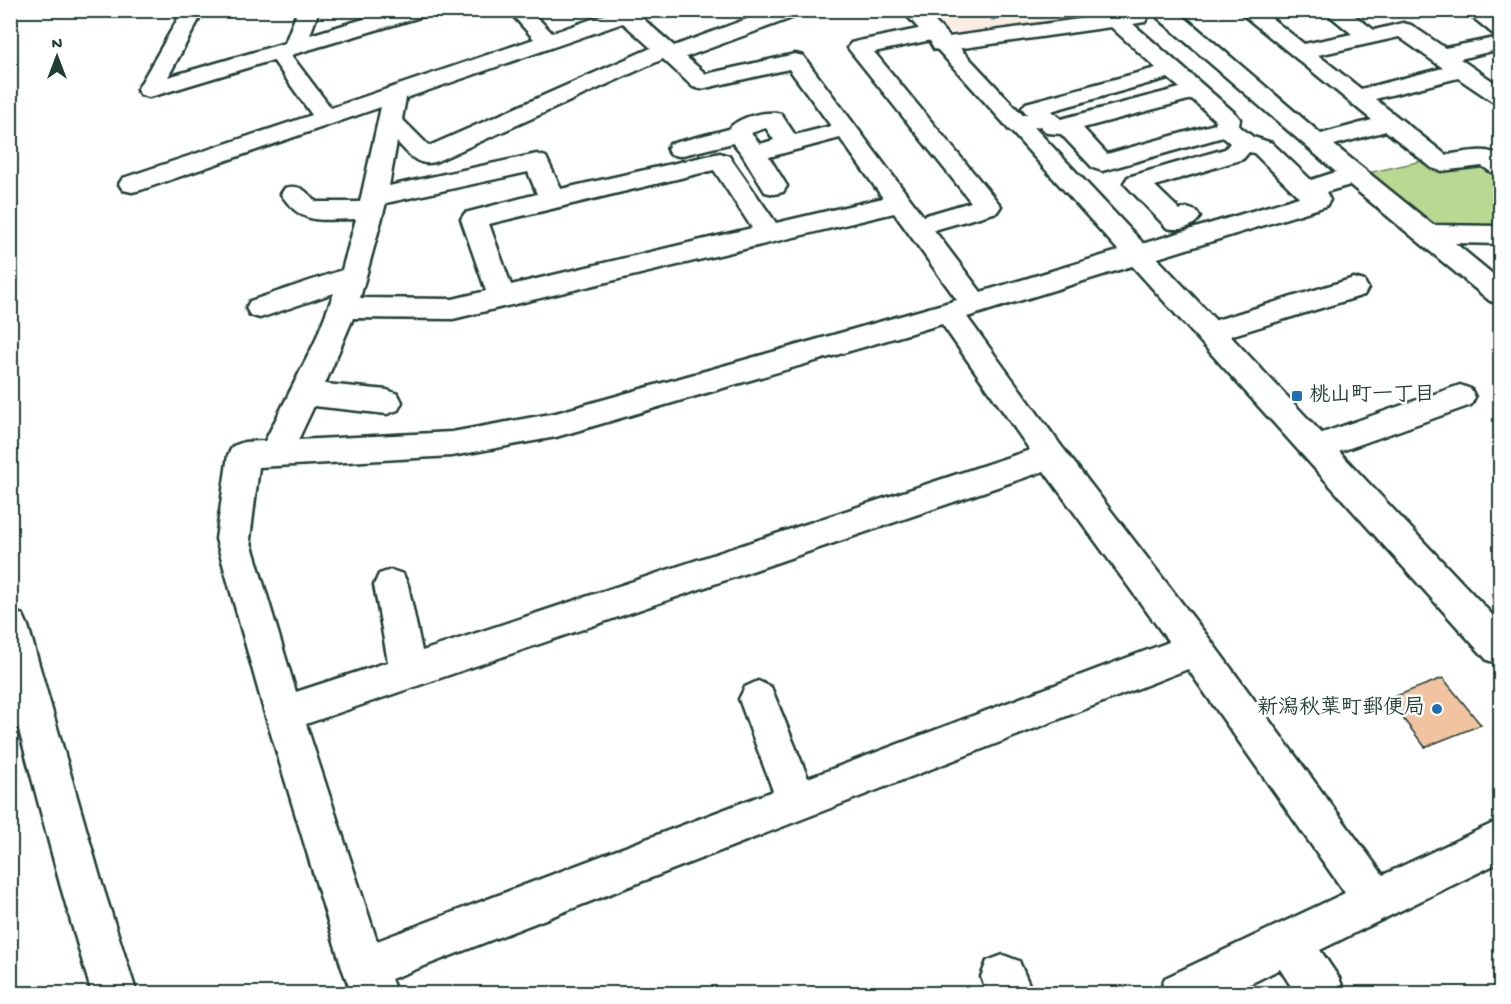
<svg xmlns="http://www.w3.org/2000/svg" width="1511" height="1004" font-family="'Gochi Hand','Klee One',sans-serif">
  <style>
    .built { fill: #fbede2 }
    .green { fill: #b9d891; stroke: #6c8a62; stroke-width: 1.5 }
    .water { fill: #87cde9; stroke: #5d93a1; stroke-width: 1.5 }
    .building { fill: #f1c3a0; stroke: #1f3d34; stroke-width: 1.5 }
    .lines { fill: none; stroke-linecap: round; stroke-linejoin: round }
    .street-casing { stroke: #1f3d34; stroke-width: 5 }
    .secondary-casing { stroke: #1f3d34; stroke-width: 5 }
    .street { fill: #fff; fill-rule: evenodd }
    .secondary { fill: #fff; fill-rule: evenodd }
    .poi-dot { fill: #1f6fb2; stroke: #fff; stroke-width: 2 }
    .labels { text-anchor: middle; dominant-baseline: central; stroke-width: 5; stroke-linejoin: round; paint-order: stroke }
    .poi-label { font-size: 21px; font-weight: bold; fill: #1f3d34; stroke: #fff; text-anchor: start }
  </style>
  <rect width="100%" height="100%" fill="#fff"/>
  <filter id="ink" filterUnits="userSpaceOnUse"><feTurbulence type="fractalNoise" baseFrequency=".0167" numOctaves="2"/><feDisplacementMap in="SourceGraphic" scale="12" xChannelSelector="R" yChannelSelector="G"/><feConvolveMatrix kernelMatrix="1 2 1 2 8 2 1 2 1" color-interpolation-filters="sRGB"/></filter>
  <g filter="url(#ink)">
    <polygon class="built" points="1113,10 1116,13 966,33 949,32 930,11"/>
    <polygon class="green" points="1484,156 1500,168 1500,232 1429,232 1359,175 1440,157"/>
    <polygon class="water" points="986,11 1064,11 992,20"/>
    <polygon class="building" points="1443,678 1481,725 1425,747 1388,699"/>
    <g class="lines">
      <defs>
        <g id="street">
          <path d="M183 10H204L168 77 285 43 298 10H319L310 35 394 10H429L427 15 291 55 331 108 534 39 508 10H530L552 33 618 10H650L641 17 674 46 771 10H802L800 15 686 57 706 74 795 54 803 56 923 216 971 202 848 48 851 43 859 41 933 26 941 28 944 33 941 38 874 52 1001 206 997 212 934 230 981 292 1299 197 1254 153 1249 152 1243 159 1155 186 1180 210 1187 208 1196 211 1200 217C1193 228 1179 231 1167 228L1124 183 1128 177 1225 149 1230 143 1223 137 1102 171 1093 168 1061 134 1047 133 1040 126 1017 132 1009 130 1005 125 1009 120 1027 114 1022 108 1026 103 1156 68 1111 27 942 51 934 49 931 44 934 39 1137 11 1145 12 1148 17 1145 22 1133 24 1236 114 1240 119 1239 126 1253 137 1272 143 1311 180 1336 172 1158 18 1155 13 1157 10H1176L1321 134 1372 120 1237 10H1261L1304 44 1352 34 1323 10H1347L1374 30 1403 23 1411 25 1445 48 1500 37V49L1460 59 1500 86V103L1492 101 1458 78 1375 99 1446 155C1463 153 1486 146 1500 156V175L1491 172 1482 166 1441 171 1432 168 1386 131 1334 145 1433 225 1500 226V244L1455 243 1500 280V304L1490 301 1350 185 1326 192 1330 200 1326 206 967 317 1062 447 1208 637 1383 875 1500 820V862L1320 950 1339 978 1345 994H1296L1280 969 1230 994H1159L1165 978 1345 893 1188 669 391 979 397 994H352L342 968 265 714 216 539 228 455 233 446 244 442 265 441 314 344 334 293 260 318 250 315 246 308 250 301 342 270 356 219C321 219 303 227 281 194L285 188C300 184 306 191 316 202H360L381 107 141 190 132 192 123 190 119 184 123 178 312 115 273 60 157 95 149 97 141 95 137 90ZM623 23 651 48 429 146 402 119 406 98ZM1399 37 1443 68 1361 89 1318 55ZM663 59 693 87 701 89 789 69 831 126 795 135 781 114C767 110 738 117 729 129L670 144 667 149 670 154 679 156 733 143 742 154 765 192 774 194 783 192 787 186 769 157 840 138 883 198 776 223 729 156 720 153 561 189 546 157 537 154 389 186 397 142C409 154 417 167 435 162ZM1168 78 1180 88 1061 119 1051 111ZM1192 99 1216 121 1215 124 1107 154 1083 128ZM766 128 774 140 760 144 751 133ZM714 170 752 228 511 285 489 224ZM528 172 537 194 465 213 461 219 486 291 453 299 360 298 386 203ZM894 213 957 300 556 413 452 432 298 440 314 406 387 414 398 410 402 402 398 394 387 390 325 384 353 318 453 319ZM942 324 1030 450 422 651 408 585 403 574 391 570 379 574 374 585 388 662 296 692 250 539 259 467 452 456 556 437ZM1044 471 1169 642 808 778 771 687 758 681 745 687 739 699 773 791 377 941 306 724Z"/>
          <polygon points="1464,10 1489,10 1500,19 1500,34 1492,33"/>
          <polygon points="1354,278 1364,281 1368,288 1364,295 1210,342 1200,339 1196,332 1200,325"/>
          <polygon points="1460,385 1471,389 1475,397 1471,405 1316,460 1305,457 1300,448 1305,439"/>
          <polygon points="10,610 23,615 28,626 102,884 137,994 92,994 60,884 10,696"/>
          <polygon points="1003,955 1019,961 1033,994 988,994 981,977 987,961"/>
        </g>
        <polygon id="secondary" points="902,10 924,10 1500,623 1500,664 1487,660"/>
      </defs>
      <use href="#street" class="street-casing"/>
      <use href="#secondary" class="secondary-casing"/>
      <use href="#street" class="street"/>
      <use href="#secondary" class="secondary"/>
    </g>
  </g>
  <g class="poi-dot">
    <rect x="1291" y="390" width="12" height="12" rx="3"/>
    <circle cx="1437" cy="709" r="6"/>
  </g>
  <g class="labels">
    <g class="poi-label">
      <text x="1309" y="396">桃山町一丁目</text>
      <text x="1425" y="709" text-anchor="end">新潟秋葉町郵便局</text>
    </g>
  </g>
  <rect width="1511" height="1004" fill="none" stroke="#fff" stroke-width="36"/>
  <rect x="18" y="18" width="1475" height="968" fill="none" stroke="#1f3d34" stroke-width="2" filter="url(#ink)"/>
  <g transform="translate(57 57)" stroke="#ffffff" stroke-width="4.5" paint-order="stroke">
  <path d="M0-4.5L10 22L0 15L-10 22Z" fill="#1f3d34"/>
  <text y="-9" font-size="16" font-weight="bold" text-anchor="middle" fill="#1f3d34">N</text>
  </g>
</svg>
